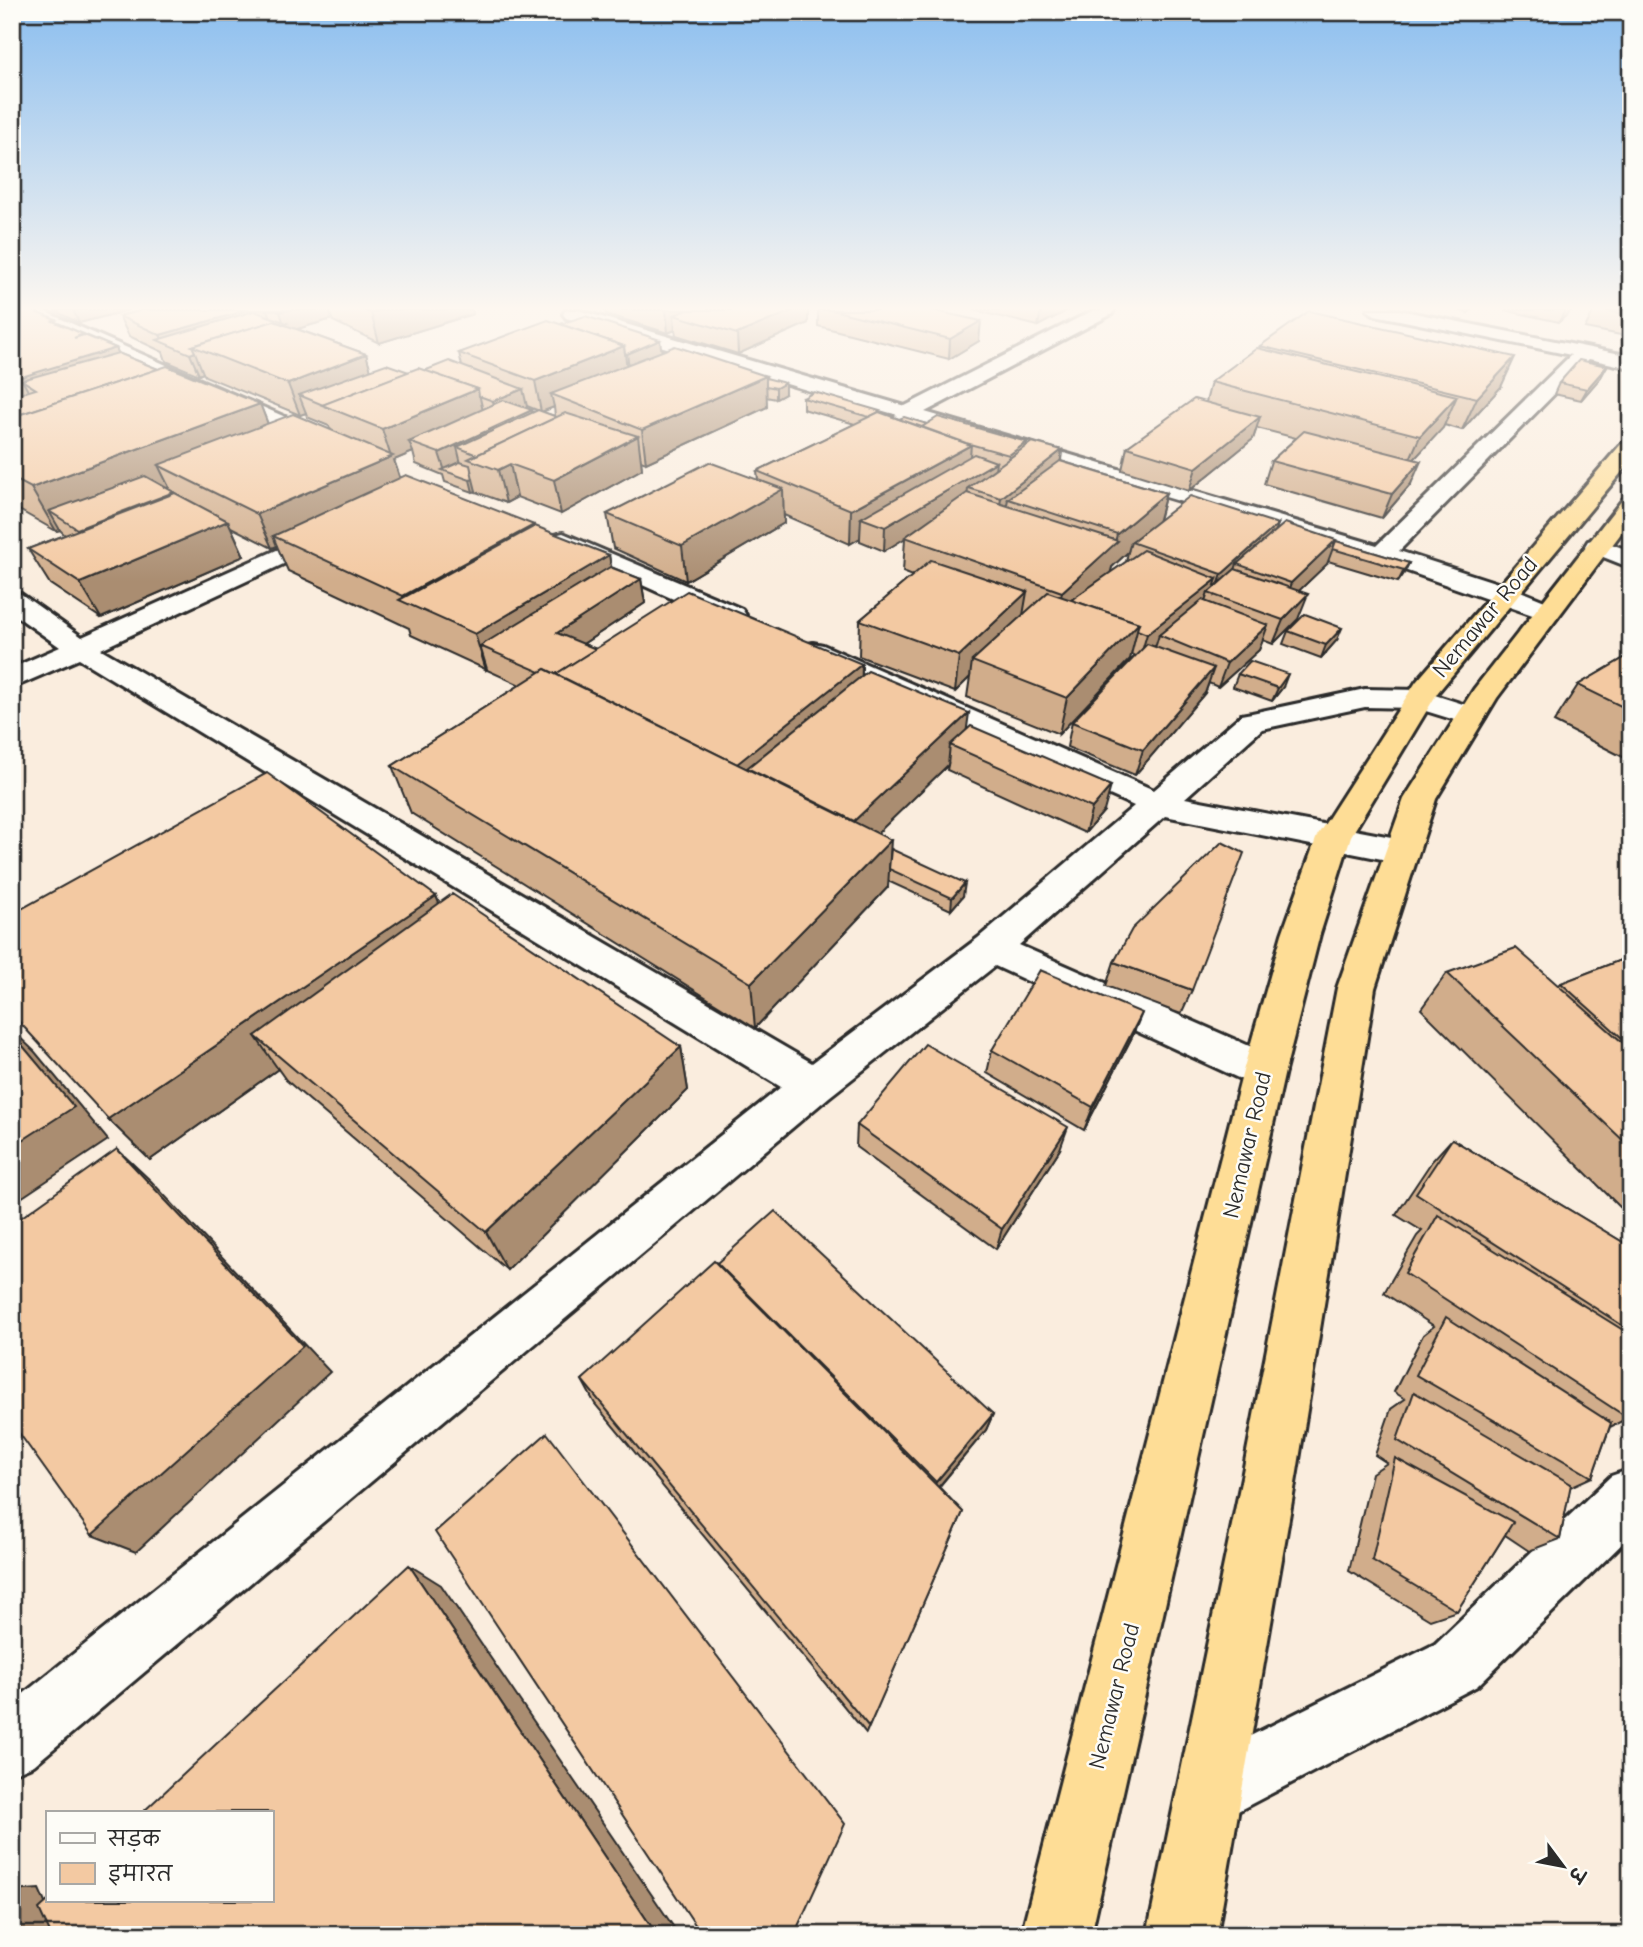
<svg xmlns="http://www.w3.org/2000/svg" width="1643" height="1947" font-family="'Comic Neue','Playpen Sans Deva',sans-serif">
  <style>
    .lines { fill: none; stroke-linecap: round; stroke-linejoin: round }
    .minor-casing { stroke: #2b2b2b; stroke-width: 6 }
    .trunk-casing { stroke: #2b2b2b; stroke-width: 6 }
    .minor { fill: #fdfcf7; fill-rule: evenodd }
    .trunk { fill: #fedd96; fill-rule: evenodd }
    .wall { fill: #d1ad8b; stroke: #2b2b2b; stroke-width: 2; fill-rule: evenodd }
    .shaded-wall { fill: #aa8d71; stroke: #2b2b2b; stroke-width: 2 }
    .building { fill: #f3c9a2; stroke: #2b2b2b; stroke-width: 2 }
    .labels { text-anchor: middle; dominant-baseline: central; stroke-width: 5; stroke-linejoin: round; paint-order: stroke }
    .street-label { font-size: 23px; fill: #2b2b2b; stroke: #fdfcf7 }
  </style>
  <rect width="100%" height="100%" fill="#faedde"/>
  <filter id="ink" filterUnits="userSpaceOnUse"><feTurbulence type="fractalNoise" baseFrequency=".0143" numOctaves="2"/><feDisplacementMap in="SourceGraphic" scale="14" xChannelSelector="R" yChannelSelector="G"/><feConvolveMatrix kernelMatrix="1 2 1 2 8 2 1 2 1" color-interpolation-filters="sRGB"/></filter>
  <g filter="url(#ink)">
    <g class="lines">
      <defs>
        <g id="minor">
          <polygon points="19,310 41,310 331,437 334,442 323,448 315,447"/>
          <polygon points="566,310 578,310 905,406 1094,310 1114,310 1112,314 925,412 1377,545 1571,355 1375,315 1367,310 1399,310 1631,356 1631,368 1589,359 1399,551 1513,588 1557,606 1560,612 1557,618 1547,620 1373,559 908,420 897,419 894,416 566,318 563,314"/>
          <polygon points="328,527 337,529 340,534 337,539 101,649 812,1063 978,938 1134,806 803,657 799,651 803,645 813,643 823,645 1154,790 1241,715 1252,713 1365,689 1419,690 1482,710 1486,716 1482,722 1471,725 1416,708 1365,707 1262,729 1185,798 1402,839 1414,843 1419,851 1414,859 1402,863 1165,816 1019,945 1279,1059 1285,1071 1279,1083 1264,1088 1249,1083 995,966 829,1097 34,1765 12,1774 12,1703 781,1087 79,659 12,688 12,668 60,647 12,613 12,592 21,594 82,637"/>
          <polygon points="563,533 742,609 746,615 742,621 722,621 554,545 551,540 554,535"/>
          <polygon points="1597,539 1631,551 1631,568 1588,551 1585,546 1588,541"/>
          <polygon points="1631,1469 1631,1535 1477,1686 1234,1813 1211,1822 1188,1813 1179,1790 1188,1767 1435,1644 1611,1476"/>
        </g>
        <g id="trunk">
          <polygon points="1631,441 1631,461 1438,692 1351,836 1320,934 1285,1071 1091,1935 1021,1935 1243,1071 1282,934 1317,836 1416,682 1623,442"/>
          <polygon points="1631,497 1631,520 1497,698 1436,799 1375,988 1297,1472 1217,1935 1147,1935 1243,1472 1337,988 1404,799 1474,689 1623,499"/>
        </g>
      </defs>
      <use href="#minor" class="minor-casing"/>
      <use href="#trunk" class="trunk-casing"/>
      <use href="#minor" class="minor"/>
      <use href="#trunk" class="trunk"/>
    </g>
    <g class="wall">
      <path d="M12 310 58 323 116 348 118 353 158 369 260 404 268 424 331 430 329 426 307 417 306 413 300 415 205 376 203 373 199 375 166 361 163 352 129 336 119 316 144 310H472L473 314 379 343 333 321 332 319 297 329 366 354 370 369 409 372 462 366 459 353 560 324 766 376V378L785 394 776 399 766 397 767 407 646 463 641 461 642 469 561 514 517 497 506 503 476 492V491L473 492 445 482 443 475 416 464 413 452 394 460 400 477 609 555 611 567 641 579 645 603 583 644 596 649 862 664V676L967 729 1104 811 1085 833 947 770 948 765 877 833 891 849 963 896 951 910 888 881V887L755 1028 411 813 392 766 520 685 411 635 409 628 288 571 277 546 272 548 231 527 244 556 101 618 50 584 28 549 65 535 60 530 56 531 12 506ZM527 406 537 410 533 413 532 410 527 409ZM554 407 555 416 542 412Z"/>
      <polygon points="53,310 129,310 79,323"/>
      <polygon points="605,310 808,310 808,323 738,354 676,335 675,330 668,333 606,314"/>
      <polygon points="818,310 931,310 979,341 949,359 818,326"/>
      <polygon points="973,310 1068,310 1038,326"/>
      <polygon points="1461,310 1472,310 1468,313 1460,311"/>
      <polygon points="1504,310 1572,310 1559,322"/>
      <polygon points="1594,310 1631,310 1631,337 1585,328"/>
      <polygon points="1260,346 1501,387 1462,430 1444,425 1414,459 1411,484 1382,518 1264,484 1271,461 1296,438 1257,428 1253,439 1189,491 1122,470 1127,447 1206,402 1211,382 1259,349"/>
      <polygon points="1607,366 1601,377 1581,400 1554,394 1559,383"/>
      <path d="M803 398 894 415V417L899 419 1027 442 1026 446 1062 450 1061 461 1166 493 1159 520 1278 524 1275 531 1336 541 1409 563 1403 575 1398 582 1328 561 1327 564 1298 591V619L1273 644 1263 640 1259 650 1218 687 1209 683 1205 693 1135 775 1067 747 1072 722 1135 656 1131 654 1130 659 1059 734 967 697 970 677 955 692 859 656 860 620 913 576 903 572 905 538 884 551 860 541V538L850 544 784 515V523L686 581 613 548 607 514 758 480 757 471 855 424 803 409ZM1128 552 1126 562 1110 573 1112 567Z"/>
      <polygon points="1288,631 1337,640 1321,658 1283,644"/>
      <polygon points="1631,654 1631,761 1554,722 1578,685"/>
      <polygon points="1238,674 1283,687 1272,701 1233,687"/>
      <polygon points="436,896 439,903 681,1047 688,1090 507,1270 286,1080 278,1069 150,1160 108,1119"/>
      <polygon points="1631,956 1631,1218 1421,1009 1447,973 1558,986 1561,983"/>
      <polygon points="1114,962 1192,990 1181,1014 1106,986"/>
      <polygon points="1132,1037 1084,1130 987,1073 992,1050"/>
      <polygon points="857,1125 1060,1149 996,1249 856,1147"/>
      <polygon points="1452,1139 1631,1247 1631,1411 1628,1418 1610,1427 1592,1477 1570,1487 1560,1539 1529,1551 1505,1535 1457,1611 1430,1620 1349,1571 1372,1473 1387,1463 1375,1455 1391,1409 1405,1399 1394,1392 1423,1335 1434,1326 1384,1293 1417,1236 1422,1231 1396,1215 1432,1161"/>
      <polygon points="717,1263 993,1414 986,1430 939,1487 963,1512 866,1733 595,1404 582,1380 718,1265"/>
    </g>
    <g class="shaded-wall">
      <polygon points="73,310 129,310 79,323"/>
      <polygon points="248,310 256,330 164,343 160,335"/>
      <polygon points="254,310 267,310 273,325 261,329"/>
      <polygon points="273,310 329,310 332,319 290,331 284,324 280,312"/>
      <polygon points="384,310 472,310 473,314 379,343 371,313"/>
      <polygon points="666,310 726,310 674,315 675,330 668,333"/>
      <polygon points="794,310 808,310 808,323 738,354 737,334"/>
      <polygon points="1041,310 1068,310 1038,326"/>
      <polygon points="1565,310 1572,310 1559,322"/>
      <polygon points="981,321 979,341 949,359 950,339"/>
      <polygon points="83,334 94,355 116,348 130,379 36,389 22,380 38,409 12,417 12,380 74,338"/>
      <polygon points="660,340 663,361 630,374 627,354"/>
      <polygon points="624,346 628,376 551,394 554,407 541,412 535,381"/>
      <polygon points="195,352 203,373 199,375 190,354"/>
      <polygon points="366,354 375,384 299,395 306,413 300,415 288,384"/>
      <polygon points="1515,357 1501,387 1462,430 1477,398"/>
      <polygon points="1607,366 1601,377 1581,400 1587,389"/>
      <polygon points="766,376 767,407 646,463 642,430"/>
      <polygon points="785,383 785,394 776,399 776,388"/>
      <polygon points="478,389 485,420 409,442 413,452 394,460 403,489 273,536 277,546 272,548 257,514 391,457 382,429"/>
      <polygon points="523,389 528,411 498,423 493,401"/>
      <polygon points="1457,396 1443,428 1406,468 1420,436"/>
      <polygon points="260,404 276,445 158,465 169,487 72,525 49,511 60,530 56,531 31,488"/>
      <polygon points="532,410 537,432 457,447 462,468 445,471 439,453"/>
      <polygon points="1260,417 1253,439 1189,491 1196,468"/>
      <polygon points="638,436 642,469 561,514 554,480"/>
      <polygon points="1027,442 1023,464 1006,478 1009,455"/>
      <polygon points="971,445 968,477 861,518 860,538 850,544 851,510"/>
      <polygon points="1062,450 1059,473 1008,499 1005,515 998,521 1001,498"/>
      <polygon points="1421,461 1411,484 1382,518 1392,494"/>
      <polygon points="996,462 993,485 968,488 967,501 884,551 885,527"/>
      <polygon points="510,464 517,497 506,503 498,470"/>
      <polygon points="473,479 476,491 473,492 470,480"/>
      <polygon points="783,489 784,523 686,581 682,546"/>
      <polygon points="174,492 91,552 77,529"/>
      <polygon points="1166,493 1157,526 1131,542 1128,552 1112,567 1110,575 1055,627 1062,592 1115,543 1117,534"/>
      <polygon points="228,521 244,556 101,618 80,583"/>
      <polygon points="1278,524 1270,547 1237,564 1231,583 1215,595 1222,574"/>
      <polygon points="534,525 541,559 405,602 403,596"/>
      <polygon points="1336,540 1327,564 1282,607 1291,583"/>
      <polygon points="609,555 615,590 480,646 487,669 486,670 475,634"/>
      <polygon points="1409,563 1403,575 1398,582 1404,570"/>
      <polygon points="641,579 645,603 563,657 557,633"/>
      <polygon points="1217,579 1212,594 1208,593 1203,608 1159,635 1156,645 1140,658 1147,634"/>
      <polygon points="1027,592 1021,627 972,661 970,677 955,692 959,656"/>
      <polygon points="1308,594 1298,619 1273,644 1283,620"/>
      <polygon points="1139,623 1130,659 1059,734 1067,698"/>
      <polygon points="1268,625 1259,650 1218,687 1227,663"/>
      <polygon points="1342,628 1337,640 1321,658 1326,645"/>
      <polygon points="862,664 861,700 767,778 736,764"/>
      <polygon points="1214,668 1205,693 1135,775 1143,750"/>
      <polygon points="1288,674 1283,687 1272,701 1278,688"/>
      <polygon points="969,713 964,749 950,745 948,765 853,857 854,821"/>
      <polygon points="1111,786 1104,811 1085,833 1092,808"/>
      <polygon points="891,840 888,887 755,1028 751,983"/>
      <polygon points="965,883 963,896 951,910 952,898"/>
      <polygon points="436,896 455,942 255,1036 278,1069 150,1160 108,1119"/>
      <polygon points="1142,1013 1132,1037 1084,1130 1093,1107"/>
      <polygon points="12,1030 35,1052 108,1140 12,1204"/>
      <polygon points="681,1047 688,1090 507,1270 486,1232"/>
      <polygon points="1068,1127 1060,1149 996,1249 1002,1229"/>
      <polygon points="117,1149 151,1181 330,1372 136,1552 92,1535"/>
      <polygon points="993,1414 986,1430 931,1496 936,1482"/>
      <polygon points="409,1565 441,1585 679,1935 657,1935"/>
      <polygon points="39,1889 59,1935 12,1935 12,1891"/>
    </g>
    <g class="building">
      <polygon points="12,310 30,310 56,320 53,321 83,334 74,338 84,335 116,348 12,380"/>
      <polygon points="144,310 248,310 160,335 119,316"/>
      <polygon points="273,310 290,310 280,312"/>
      <polygon points="362,310 384,310 371,313"/>
      <polygon points="688,310 794,310 737,334 674,315"/>
      <polygon points="832,310 931,310 981,321 950,339"/>
      <polygon points="1602,310 1631,310 1631,315"/>
      <polygon points="254,311 287,323 283,324 274,321 192,346 195,352 190,354 157,340"/>
      <polygon points="1309,311 1515,357 1477,398 1260,346"/>
      <polygon points="585,316 660,340 627,354 625,353 624,346 560,324"/>
      <polygon points="548,320 624,346 535,381 459,353"/>
      <polygon points="274,321 366,354 288,384 192,346"/>
      <polygon points="675,346 766,376 642,430 551,394"/>
      <polygon points="1257,348 1457,396 1420,436 1211,382"/>
      <polygon points="118,353 158,369 12,417 12,396 36,389 22,380"/>
      <polygon points="1579,360 1607,366 1587,389 1559,383"/>
      <polygon points="449,361 523,389 493,401 479,396 478,389 424,371"/>
      <polygon points="386,364 409,372 323,405 299,395"/>
      <polygon points="167,366 260,404 31,488 12,478 12,417"/>
      <polygon points="418,368 478,389 382,429 322,405"/>
      <polygon points="766,378 785,383 776,388 766,386"/>
      <polygon points="814,392 894,415 891,416 879,412 869,417 803,398"/>
      <polygon points="1194,399 1260,417 1196,468 1127,447"/>
      <polygon points="503,400 532,410 439,453 409,442"/>
      <polygon points="538,410 557,417 477,455 457,447"/>
      <polygon points="879,412 971,445 851,510 757,471"/>
      <polygon points="565,413 638,436 554,480 510,464 498,470 468,459"/>
      <polygon points="293,414 393,456 257,514 158,465"/>
      <polygon points="904,417 927,424 922,427 899,419"/>
      <polygon points="938,417 1027,442 1009,455 966,443 922,427"/>
      <polygon points="1304,431 1421,461 1392,494 1271,461"/>
      <polygon points="1032,442 1062,450 1001,498 968,488"/>
      <polygon points="974,454 996,462 885,527 861,518"/>
      <polygon points="1060,461 1166,493 1117,534 1008,499"/>
      <polygon points="460,462 470,465 473,479 470,480 442,470"/>
      <polygon points="709,462 783,489 682,546 607,514"/>
      <polygon points="406,475 534,525 403,596 273,536"/>
      <polygon points="145,476 174,492 77,529 49,511"/>
      <polygon points="175,493 228,521 80,583 28,549"/>
      <polygon points="967,493 1118,541 1062,592 905,537"/>
      <polygon points="1190,496 1278,524 1222,574 1131,542"/>
      <polygon points="1285,523 1336,540 1291,583 1237,564"/>
      <polygon points="535,526 609,555 475,634 399,600"/>
      <polygon points="1336,541 1409,563 1404,570 1333,549"/>
      <polygon points="1143,550 1217,579 1147,634 1137,630 1139,623 1071,600"/>
      <polygon points="931,560 1027,592 959,656 860,620"/>
      <polygon points="610,567 641,579 557,633 596,649 556,674 545,669 540,672 480,646"/>
      <polygon points="1235,569 1308,594 1283,620 1208,593"/>
      <polygon points="687,591 862,664 737,764 556,674"/>
      <polygon points="1048,592 1139,623 1067,698 972,661"/>
      <polygon points="1202,600 1268,625 1227,663 1159,635"/>
      <polygon points="1305,614 1342,628 1326,645 1288,631"/>
      <polygon points="1147,644 1214,668 1143,750 1072,722"/>
      <polygon points="1631,654 1631,711 1578,685"/>
      <polygon points="1250,661 1288,674 1278,688 1238,674"/>
      <polygon points="545,669 891,840 751,983 392,766"/>
      <polygon points="868,671 969,713 854,821 747,768"/>
      <polygon points="971,726 1111,786 1092,808 950,745"/>
      <polygon points="267,773 436,896 108,1119 12,1014 12,914"/>
      <polygon points="1222,842 1244,853 1192,990 1114,962 1132,929"/>
      <polygon points="891,849 965,883 952,898 889,869"/>
      <polygon points="452,894 681,1047 486,1232 255,1036"/>
      <polygon points="1516,948 1631,1050 1631,1148 1447,973"/>
      <polygon points="1631,956 1631,1046 1561,983"/>
      <polygon points="1040,970 1142,1013 1093,1107 992,1050"/>
      <polygon points="12,1033 74,1107 12,1147"/>
      <polygon points="925,1044 1068,1127 1002,1229 857,1125"/>
      <polygon points="1452,1139 1631,1247 1631,1331 1416,1193"/>
      <polygon points="117,1149 303,1346 92,1535 12,1423 12,1224"/>
      <polygon points="775,1211 993,1414 936,1482 717,1263"/>
      <polygon points="1438,1215 1631,1335 1631,1411 1628,1418 1405,1273"/>
      <polygon points="714,1261 963,1512 869,1727 582,1380"/>
      <polygon points="1446,1317 1611,1423 1592,1477 1416,1375"/>
      <polygon points="1414,1392 1571,1484 1560,1539 1397,1440"/>
      <polygon points="547,1433 845,1824 794,1935 702,1935 435,1532"/>
      <polygon points="1395,1458 1513,1522 1457,1611 1372,1560"/>
      <polygon points="409,1565 657,1935 51,1935 39,1909 49,1900 271,1900 271,1812 143,1812"/>
    </g>
  </g>
  <linearGradient id="sky" x2="0" y2="1"><stop stop-color="#8bbeef"/><stop offset="0.53" stop-color="#fdf7f0"/><stop offset="1" stop-color="#fdf7f0" stop-opacity="0"/></linearGradient>
  <rect width="1643" height="582" fill="url(#sky)"/>
  <g class="labels">
    <g class="street-label">
      <text transform="translate(1485 617) rotate(-50)">Nemawar Road</text>
      <text transform="translate(1247 1145) rotate(-77)">Nemawar Road</text>
      <text transform="translate(1114 1696) rotate(-76)">Nemawar Road</text>
    </g>
  </g>
  <rect width="1643" height="1947" fill="none" stroke="#fdfcf7" stroke-width="42"/>
  <rect x="21" y="21" width="1601" height="1905" fill="none" stroke="#2b2b2b" stroke-width="2.5" filter="url(#ink)"/>
  <rect x="46" y="1811" width="228" height="91" fill="#fdfcf7" stroke="#a9a8a5" stroke-width="2"/>
  <rect x="60" y="1833" width="35" height="10" fill="#fdfcf7" stroke="#a9a8a5" stroke-width="2"/>
  <text x="108" y="1846" font-size="21" fill="#2b2b2b">सड़क</text>
  <rect x="60" y="1863" width="35" height="21" fill="#f3c9a2" stroke="#a9a8a5" stroke-width="2"/>
  <text x="108" y="1881" font-size="21" fill="#2b2b2b">इमारत</text>
  <g transform="translate(1563 1866) rotate(122)" stroke="#fdfcf7" stroke-width="5" paint-order="stroke">
  <path d="M0-5L12 26L0 18L-12 26Z" fill="#2b2b2b"/>
  <text y="-10" font-size="19" font-weight="bold" text-anchor="middle" fill="#2b2b2b">उ</text>
  </g>
</svg>
